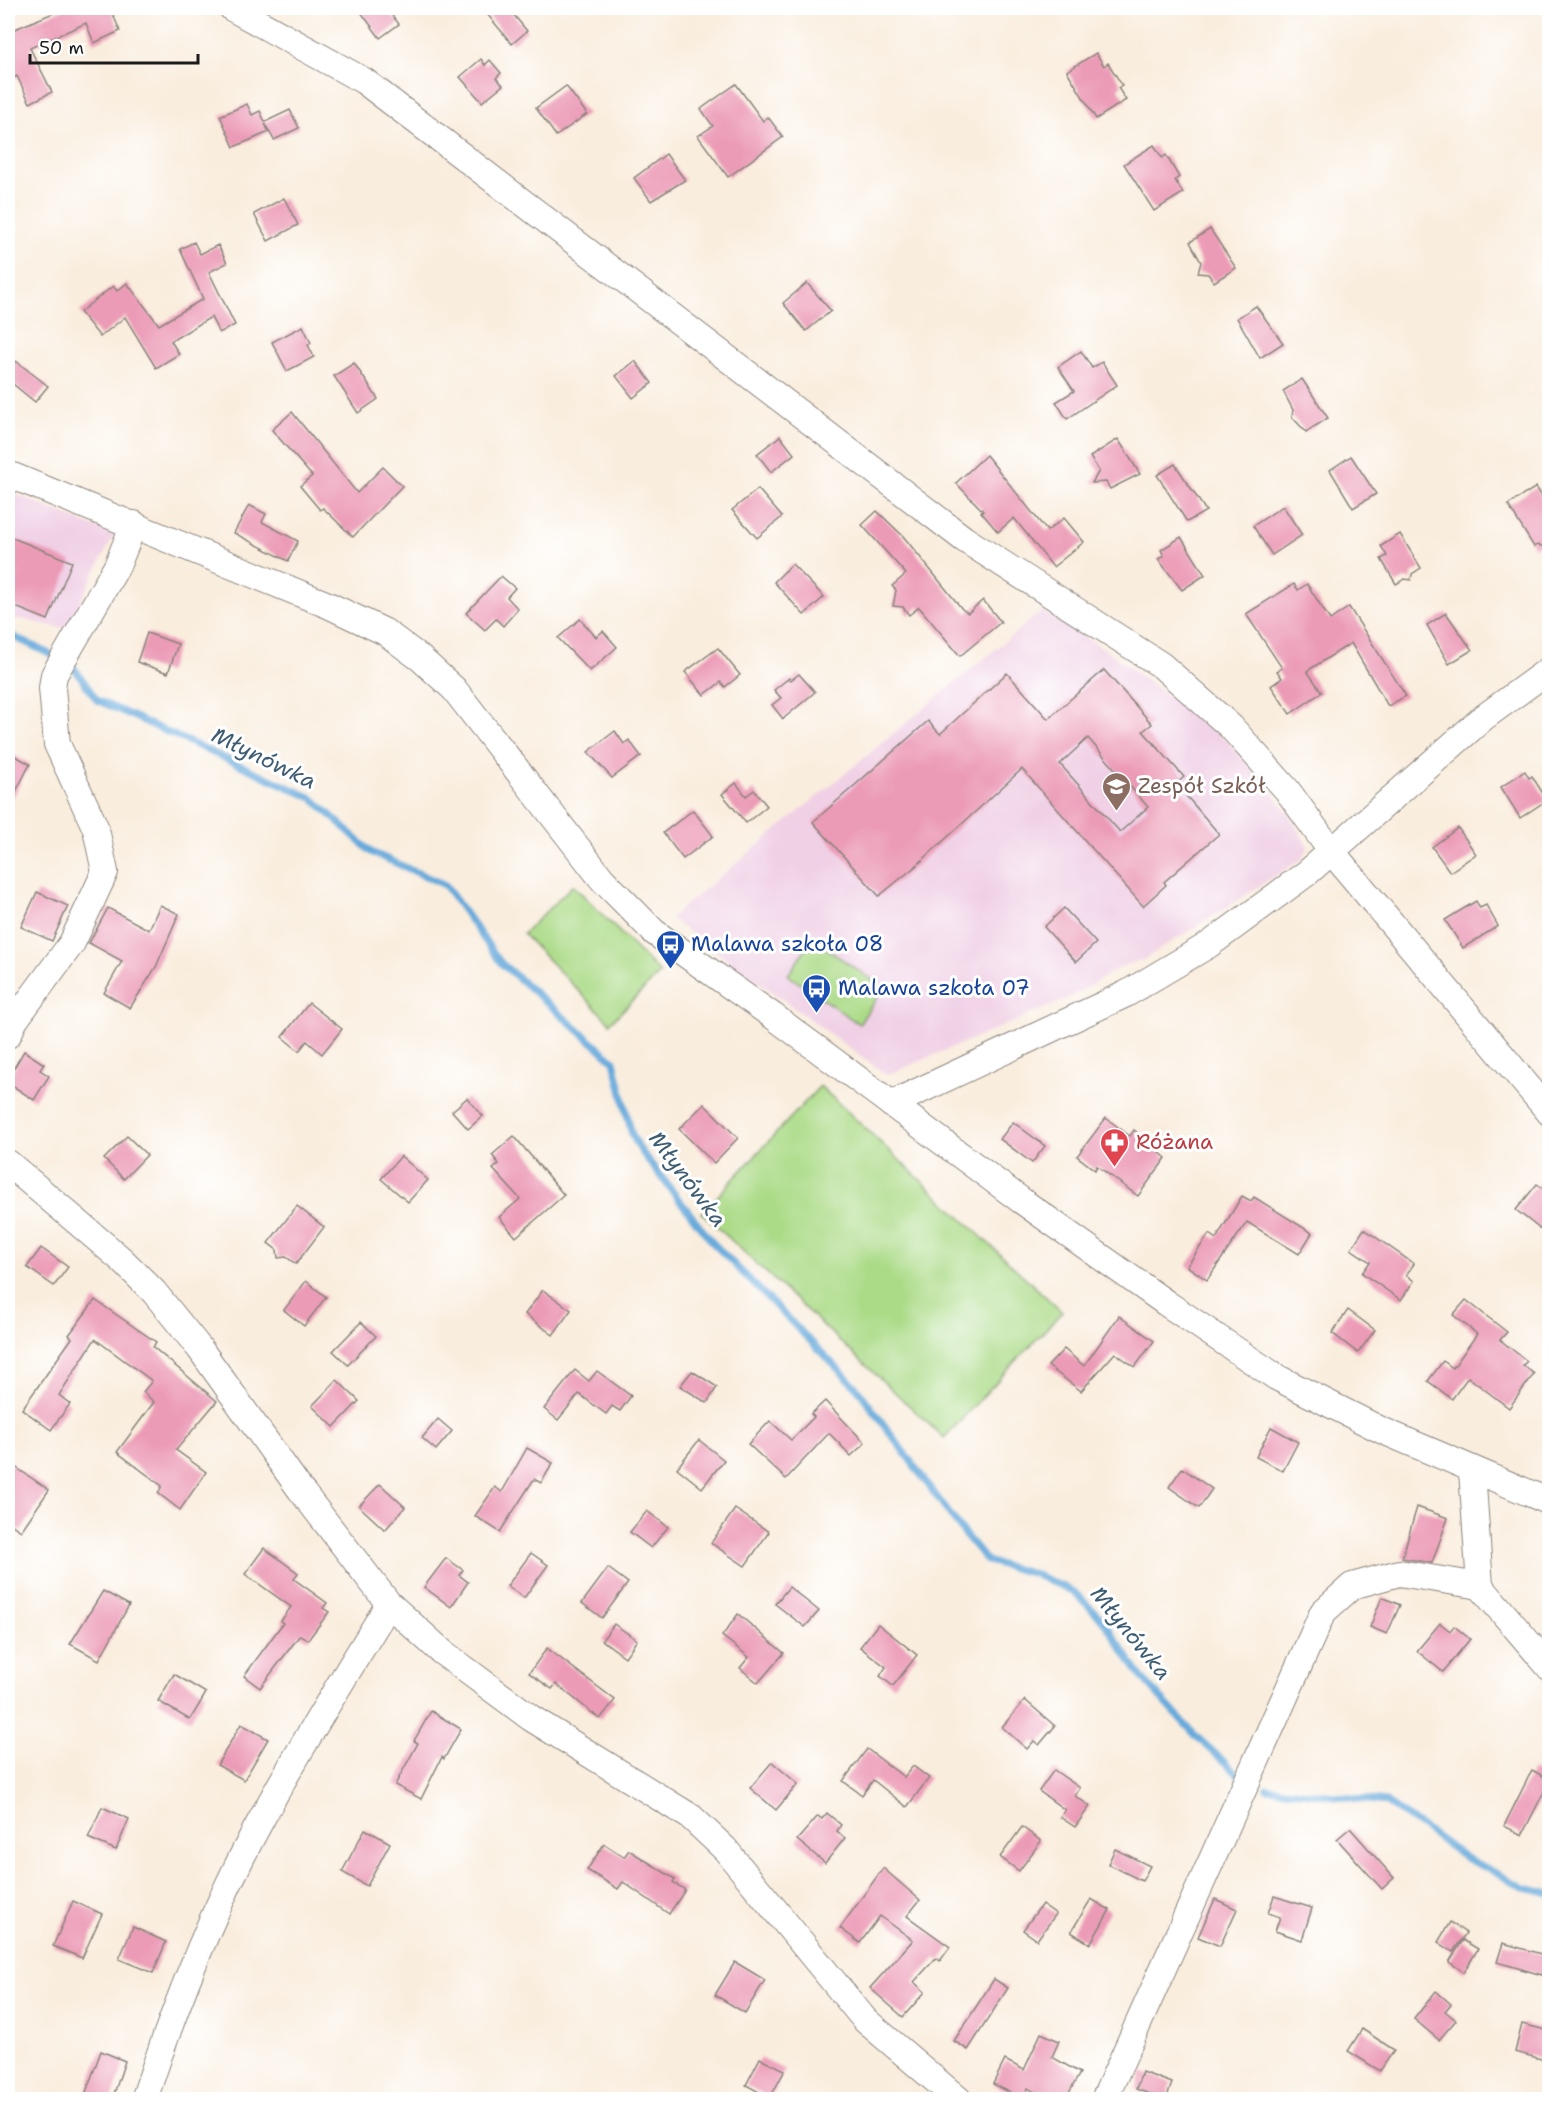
<svg xmlns="http://www.w3.org/2000/svg" width="1557" height="2107" font-family="'Shantell Sans',sans-serif">
  <style>
    .built { fill: #f0d0e5 }
    .green { fill: #acdb88; stroke: #647c52; stroke-width: 1.5 }
    .lines { fill: none; stroke-linecap: round; stroke-linejoin: round }
    .stream { stroke: #67aadb; stroke-width: 7 }
    .building { fill: #ec9bb7; fill-rule: evenodd }
    .minor-casing { stroke: #8a847c; stroke-width: 28 }
    .minor { stroke: #fff; stroke-width: 26 }
    .labels { text-anchor: middle; dominant-baseline: central; stroke-width: 6; stroke-linejoin: round; paint-order: stroke }
    .education-label { font-size: 21px; fill: #785e54; stroke: #fff; text-anchor: start }
    .transit-label { font-size: 21px; fill: #164399; stroke: #fff; text-anchor: start }
    .health-label { font-size: 21px; fill: #be3a42; stroke: #fff; text-anchor: start }
    .water-label { font-size: 22px; font-style: italic; fill: #3e5c72; stroke: #fff }
  </style>
  <rect width="100%" height="100%" fill="#fff"/>
  <filter id="ink" filterUnits="userSpaceOnUse"><feTurbulence type="fractalNoise" baseFrequency=".0167" numOctaves="2"/><feDisplacementMap in="SourceGraphic" scale="12" xChannelSelector="R" yChannelSelector="G"/><feConvolveMatrix kernelMatrix="1 2 1 2 8 2 1 2 1" color-interpolation-filters="sRGB"/></filter>
  <filter id="wash" filterUnits="userSpaceOnUse"><feTurbulence type="fractalNoise" baseFrequency=".008" numOctaves="4" result="noise"/><feDisplacementMap in="SourceGraphic" scale="24" xChannelSelector="R" yChannelSelector="G"/><feGaussianBlur stdDeviation="1.35" result="paint"/><feColorMatrix in="noise" values="0 0 0 0 0 0 0 0 0 0 0 0 0 0 0 0 0 1.4 0 .05"/><feComposite in="paint" operator="in"/></filter>
  <g filter="url(#wash)">
    <rect width="100%" height="100%" fill="#f9eddd"/>
    <g class="built">
      <polygon points="8,491 114,535 66,629 21,619 8,620"/>
      <polygon points="1042,611 1103,648 1228,741 1287,811 1308,847 1302,859 1143,960 1122,966 1067,999 887,1075 670,918"/>
    </g>
    <g class="green">
      <polygon points="573,885 660,973 610,1023 523,934"/>
      <polygon points="812,939 884,988 859,1024 788,975"/>
      <polygon points="820,1086 1062,1312 944,1438 702,1213"/>
    </g>
    <g class="lines">
      <g class="stream">
        <polyline points="8,634 58,658"/>
        <polyline points="68,663 72,665 97,700 312,798 371,852 445,885 501,963 614,1061 632,1135 641,1151 713,1243 857,1388 962,1531 987,1561 1034,1574 1074,1592 1102,1619 1139,1674 1196,1736 1241,1777"/>
        <polyline points="1267,1788 1386,1802 1466,1858 1525,1888 1550,1894"/>
      </g>
    </g>
    <g id="blocks">
      <g class="building">
        <polygon points="65,8 123,8 112,12 120,31 94,43 86,23 30,48 52,92 30,103 17,76 8,81 8,32"/>
        <polygon points="358,8 386,8 399,24 380,38"/>
        <polygon points="482,8 508,8 527,31 512,44"/>
        <polygon points="1096,53 1104,66 1108,63 1122,85 1118,88 1126,100 1096,119 1067,71"/>
        <polygon points="481,59 485,65 490,60 501,73 496,78 503,85 482,102 460,77"/>
        <polygon points="736,84 763,121 768,117 783,137 728,177 698,136 713,126 701,109"/>
        <polygon points="566,86 587,114 556,136 536,108"/>
        <polygon points="247,104 252,115 260,111 265,122 290,110 299,128 274,140 265,124 269,132 234,147 220,116"/>
        <polygon points="1154,145 1162,158 1166,155 1173,167 1179,177 1175,180 1183,193 1154,211 1124,164"/>
        <polygon points="666,154 685,180 651,201 634,178"/>
        <polygon points="284,198 298,225 268,241 254,214"/>
        <polygon points="1210,229 1236,268 1214,282 1208,274 1198,273 1201,262 1190,242"/>
        <polygon points="194,242 200,254 218,245 227,263 209,272 235,325 219,333 211,317 171,341 179,354 156,368 125,317 100,337 80,312 113,286 117,291 127,283 159,325 203,299 180,249"/>
        <polygon points="807,283 831,311 806,331 783,303"/>
        <polygon points="1256,306 1283,343 1260,358 1237,318"/>
        <polygon points="303,326 311,343 308,345 314,357 287,371 272,342"/>
        <polygon points="1081,351 1092,368 1102,362 1117,385 1067,419 1056,402 1074,391 1058,367"/>
        <polygon points="16,361 48,386 35,402 8,380 8,372"/>
        <polygon points="635,361 652,383 633,398 616,376"/>
        <polygon points="354,363 378,399 358,413 334,376"/>
        <polygon points="1302,379 1328,418 1306,432 1292,417 1293,410 1283,391"/>
        <polygon points="292,412 357,493 383,467 402,486 353,537 323,508 320,510 300,486 312,476 272,430"/>
        <polygon points="780,436 794,454 771,472 757,454"/>
        <polygon points="1118,439 1140,474 1110,489 1106,482 1092,483 1099,471 1090,457"/>
        <polygon points="986,455 1047,531 1064,518 1084,542 1053,567 1014,518 998,532 981,512 983,511 956,483"/>
        <polygon points="1351,456 1376,494 1353,508 1330,470"/>
        <polygon points="1175,464 1206,511 1187,522 1157,475"/>
        <polygon points="1536,487 1550,509 1550,538 1546,547 1538,545 1534,547 1508,505"/>
        <polygon points="758,489 782,517 757,538 732,510"/>
        <polygon points="249,505 266,514 262,522 298,541 288,561 234,533"/>
        <polygon points="1283,506 1302,535 1272,555 1253,526"/>
        <polygon points="877,511 903,536 962,609 968,613 983,600 1001,622 960,656 919,607 909,615 903,607 893,606 896,590 892,586 906,574 862,525"/>
        <polygon points="1400,534 1421,568 1412,574 1411,580 1405,579 1396,584 1381,559 1387,556 1381,546"/>
        <polygon points="8,536 72,562 48,620 8,604"/>
        <polygon points="1181,537 1205,575 1182,590 1158,559 1164,556 1161,550"/>
        <polygon points="792,564 824,597 804,615 774,582"/>
        <polygon points="501,576 515,588 507,597 518,609 503,626 496,619 485,630 466,613"/>
        <polygon points="1294,584 1298,590 1307,584 1330,620 1349,607 1406,696 1388,706 1351,643 1307,671 1322,692 1290,714 1271,686 1282,678 1277,671 1282,668 1246,614"/>
        <polygon points="1446,613 1472,650 1449,664 1427,625"/>
        <polygon points="580,619 596,637 603,631 617,647 590,671 558,638"/>
        <polygon points="147,633 178,644 168,673 137,662"/>
        <polygon points="718,648 740,675 725,687 721,682 704,695 685,672"/>
        <path d="M1104 670 1152 724 1143 731 1184 777 1176 784 1219 834 1164 882 1166 885 1143 906 1022 769 916 866 879 896 813 822 928 721 940 734 1007 673 1048 719ZM1088 738 1148 807 1120 832 1060 764Z"/>
        <polygon points="799,674 815,692 783,719 772,705 781,698 774,690 789,678 791,680"/>
        <polygon points="615,731 624,744 629,740 641,756 612,778 588,752"/>
        <polygon points="8,752 30,764 8,807"/>
        <polygon points="1525,771 1529,778 1532,776 1547,800 1520,818 1501,787"/>
        <polygon points="736,783 746,796 754,790 767,806 746,823 722,794"/>
        <polygon points="693,810 713,836 683,859 663,833"/>
        <polygon points="1458,828 1476,854 1450,872 1432,847"/>
        <polygon points="37,892 68,906 52,941 21,927"/>
        <polygon points="1476,901 1480,908 1486,905 1498,926 1463,948 1445,920"/>
        <polygon points="160,905 179,914 156,967 130,1008 104,993 122,961 89,943 108,908 149,930"/>
        <polygon points="1064,908 1096,943 1076,962 1044,927"/>
        <polygon points="309,1003 342,1029 322,1054 307,1041 299,1051 282,1037"/>
        <polygon points="24,1051 44,1064 40,1070 49,1076 34,1100 8,1083 8,1078"/>
        <polygon points="467,1098 483,1116 468,1129 452,1111"/>
        <polygon points="704,1104 738,1138 714,1163 679,1129"/>
        <polygon points="1106,1118 1130,1136 1134,1130 1166,1158 1138,1196 1097,1166 1095,1170 1077,1156"/>
        <polygon points="1013,1122 1045,1146 1032,1163 1000,1139"/>
        <polygon points="127,1136 147,1155 124,1179 104,1159"/>
        <polygon points="514,1136 564,1195 516,1237 499,1217 520,1199 493,1169 499,1164 492,1155"/>
        <polygon points="401,1156 428,1180 408,1202 381,1179"/>
        <polygon points="1537,1184 1550,1194 1550,1237 1516,1210"/>
        <polygon points="1242,1196 1251,1201 1254,1197 1312,1233 1299,1254 1247,1222 1207,1280 1187,1266 1209,1234 1216,1239"/>
        <polygon points="297,1206 324,1227 296,1264 286,1257 278,1258 277,1250 268,1243"/>
        <polygon points="1364,1229 1414,1264 1406,1275 1414,1281 1401,1300 1362,1273 1370,1262 1351,1249"/>
        <polygon points="41,1248 68,1267 54,1286 27,1267"/>
        <polygon points="306,1281 326,1297 304,1326 284,1310"/>
        <polygon points="543,1290 571,1310 553,1335 525,1314"/>
        <polygon points="95,1300 156,1342 153,1347 217,1401 176,1450 206,1472 180,1510 158,1493 162,1486 117,1452 154,1402 143,1392 152,1381 95,1339 59,1395 70,1404 51,1430 22,1409 72,1338 69,1335"/>
        <polygon points="1466,1300 1507,1332 1500,1340 1527,1361 1523,1365 1534,1374 1509,1408 1468,1377 1452,1399 1428,1381 1443,1361 1453,1368 1477,1334 1453,1315"/>
        <polygon points="1348,1310 1375,1330 1358,1353 1332,1333"/>
        <polygon points="1119,1316 1154,1341 1135,1367 1115,1353 1081,1391 1048,1366 1064,1349 1084,1366"/>
        <polygon points="361,1322 376,1336 348,1365 333,1351"/>
        <polygon points="575,1370 589,1381 597,1371 631,1396 620,1411 612,1406 606,1414 579,1394 558,1420 544,1409"/>
        <polygon points="692,1371 717,1387 707,1403 680,1386"/>
        <polygon points="337,1380 359,1401 334,1427 312,1406"/>
        <polygon points="825,1401 865,1443 851,1456 829,1433 786,1479 748,1444 770,1421 791,1440 814,1417 811,1414"/>
        <polygon points="438,1419 452,1431 436,1450 422,1438"/>
        <polygon points="1271,1427 1298,1442 1283,1471 1256,1457"/>
        <polygon points="699,1440 724,1460 702,1488 677,1468"/>
        <polygon points="527,1448 553,1463 541,1483 534,1479 500,1532 475,1516 495,1487 502,1492"/>
        <polygon points="8,1462 49,1490 21,1531 8,1522"/>
        <polygon points="1182,1468 1212,1489 1199,1508 1169,1487"/>
        <polygon points="380,1484 405,1507 385,1530 359,1506"/>
        <polygon points="1417,1507 1448,1518 1432,1563 1402,1558"/>
        <polygon points="735,1509 769,1532 745,1566 711,1543"/>
        <polygon points="647,1511 668,1527 651,1548 630,1532"/>
        <polygon points="264,1548 298,1573 294,1579 327,1603 323,1608 329,1612 308,1640 300,1635 260,1688 244,1676 283,1623 281,1621 291,1607 245,1574"/>
        <polygon points="531,1553 548,1565 524,1598 507,1586"/>
        <polygon points="446,1558 463,1570 459,1575 468,1582 451,1607 424,1587"/>
        <polygon points="608,1568 628,1583 602,1618 582,1603"/>
        <polygon points="789,1587 819,1611 805,1627 775,1604"/>
        <polygon points="103,1591 129,1605 99,1660 70,1644"/>
        <polygon points="1382,1597 1400,1605 1387,1634 1370,1627"/>
        <polygon points="738,1614 784,1653 758,1683 740,1668 749,1657 722,1636"/>
        <polygon points="1440,1623 1450,1631 1454,1626 1470,1639 1443,1672 1417,1651"/>
        <polygon points="614,1624 637,1640 625,1657 602,1640"/>
        <polygon points="878,1624 917,1655 893,1686 880,1676 886,1667 860,1647"/>
        <polygon points="547,1648 615,1700 600,1719 556,1684 552,1689 529,1673"/>
        <polygon points="174,1674 206,1693 190,1720 158,1701"/>
        <polygon points="1025,1700 1055,1726 1039,1745 1034,1741 1027,1749 1002,1727"/>
        <polygon points="431,1711 461,1729 444,1759 442,1757 421,1799 395,1785 418,1743 414,1741"/>
        <polygon points="241,1724 268,1739 244,1780 217,1765"/>
        <polygon points="867,1749 904,1777 913,1766 929,1778 907,1807 873,1780 862,1795 843,1781"/>
        <polygon points="772,1762 798,1784 776,1810 750,1788"/>
        <polygon points="1054,1770 1080,1788 1075,1796 1090,1806 1075,1827 1060,1817 1065,1810 1039,1791"/>
        <polygon points="1532,1770 1550,1780 1522,1835 1504,1826"/>
        <polygon points="102,1807 129,1819 116,1850 88,1838"/>
        <polygon points="827,1813 841,1825 837,1831 845,1838 825,1863 797,1840 818,1816 822,1819"/>
        <polygon points="1022,1827 1041,1841 1019,1871 1000,1857"/>
        <polygon points="1350,1828 1394,1878 1382,1889 1337,1839"/>
        <polygon points="365,1829 390,1843 367,1886 342,1872"/>
        <polygon points="604,1844 624,1857 629,1850 675,1879 673,1882 685,1890 669,1914 623,1882 618,1889 587,1870"/>
        <polygon points="1115,1849 1150,1866 1142,1881 1108,1864"/>
        <polygon points="883,1868 920,1900 907,1916 950,1947 940,1961 936,1958 914,1982 925,1992 903,2017 870,1988 913,1940 880,1916 860,1943 840,1928"/>
        <polygon points="1274,1896 1312,1908 1302,1940 1275,1931 1280,1917 1268,1913"/>
        <polygon points="1091,1899 1110,1910 1090,1944 1071,1932"/>
        <polygon points="1215,1899 1237,1909 1220,1946 1198,1937"/>
        <polygon points="73,1901 102,1914 82,1958 53,1946"/>
        <polygon points="1042,1904 1056,1914 1037,1940 1023,1930"/>
        <polygon points="1450,1922 1466,1933 1453,1952 1438,1942"/>
        <polygon points="133,1927 166,1942 153,1973 119,1959"/>
        <polygon points="1463,1940 1478,1949 1464,1972 1449,1962"/>
        <polygon points="1503,1943 1548,1956 1542,1975 1497,1962"/>
        <polygon points="735,1962 765,1980 745,2013 715,1995"/>
        <polygon points="994,1979 1008,1988 968,2050 954,2041"/>
        <polygon points="1436,1991 1451,2004 1445,2011 1456,2020 1439,2040 1414,2019"/>
        <polygon points="1522,2024 1550,2031 1545,2060 1515,2052"/>
        <polygon points="1362,2029 1394,2050 1380,2071 1348,2051"/>
        <polygon points="1041,2033 1059,2041 1052,2057 1080,2073 1065,2100 1048,2100 1028,2088 1023,2099 993,2084 1005,2060 1024,2070"/>
        <polygon points="101,2051 125,2061 112,2100 83,2100"/>
        <polygon points="760,2058 785,2070 770,2098 746,2085"/>
        <polygon points="1142,2072 1172,2083 1166,2100 1136,2089"/>
      </g>
    </g>
  </g>
  <g filter="url(#ink)">
    <use href="#blocks" fill-opacity="0" stroke="#8a847c" stroke-width="1.5"/>
    <g class="lines">
      <defs>
        <g id="minor">
          <polyline points="232,8 364,81 964,539 1161,665 1231,727 1287,790 1332,852 1550,1113"/>
          <polyline points="8,474 328,605 385,632 420,658 454,689 602,879 654,932 773,1016 1022,1201 1166,1303 1276,1377 1381,1430 1550,1502"/>
          <polyline points="8,1035 15,1020 72,943 105,872 96,829 57,744 52,688 54,675 117,566 134,524"/>
          <polyline points="891,1104 1126,994 1210,944 1307,873 1483,718 1550,669"/>
          <polyline points="8,1163 122,1260 154,1292 200,1349 300,1489 389,1604 442,1652 531,1718 691,1817 725,1849 865,2020 959,2100"/>
          <polyline points="1480,1586 1550,1668"/>
          <path d="M144 2100C177 1999 217 1899 268 1807 306 1737 348 1671 389 1604"/>
          <polyline points="1104,2100 1323,1612 1352,1586 1399,1573 1480,1586 1472,1471"/>
        </g>
      </defs>
      <use href="#minor" class="minor-casing"/>
      <use href="#minor" class="minor"/>
    </g>
  </g>
  <defs>
    <symbol id="school-pin" viewBox="-11 -11 22 30"><path d="M0 17L-7.5 6A9.5 9.5 0 1 1 7.5 6Z" fill="#8d6e63" stroke="#fff"/><path d="M0-5L7-2L0 1L-7-2ZM-4 1L0 2.5L4 1V4Q0 6-4 4Z" fill="#fff"/></symbol>
    <symbol id="bus-pin" viewBox="-11 -11 22 30"><path d="M0 17L-7.5 6A9.5 9.5 0 1 1 7.5 6Z" fill="#1a4fb4" stroke="#fff"/><path d="M-5-6H5V4H4V6H2V4H-2V6H-4V4H-5ZM-3.5-4V0h7V-4ZM-3.5 1.2v1.5H-2V1.2ZM2 1.2v1.5H3.5V1.2Z" fill="#fff"/></symbol>
    <symbol id="pharmacy-pin" viewBox="-11 -11 22 30"><path d="M0 17L-7.5 6A9.5 9.5 0 1 1 7.5 6Z" fill="#e0444e" stroke="#fff"/><path d="M-2-6h4v4h4v4h-4v4h-4v-4h-4v-4h4Z" fill="#fff"/></symbol>
  </defs>
  <g fill-rule="evenodd">
    <use href="#school-pin" x="1100" y="770" width="33" height="45"/>
    <use href="#bus-pin" x="654" y="928" width="33" height="45"/>
    <use href="#bus-pin" x="800" y="972" width="33" height="45"/>
    <use href="#pharmacy-pin" x="1098" y="1126" width="33" height="45"/>
  </g>
  <g class="labels">
    <g class="education-label">
      <text x="1138" y="786">Zespół Szkół</text>
    </g>
    <g class="transit-label">
      <text x="691" y="944">Malawa szkoła 08</text>
      <text x="838" y="988">Malawa szkoła 07</text>
    </g>
    <g class="health-label">
      <text x="1136" y="1142">Różana</text>
    </g>
    <g class="water-label">
      <text transform="translate(264 758) rotate(26)">Młynówka</text>
      <text transform="translate(688 1179) rotate(53)">Młynówka</text>
      <text transform="translate(1131 1633) rotate(51)">Młynówka</text>
    </g>
  </g>
  <rect width="1557" height="2107" fill="none" stroke="#fff" stroke-width="30"/>
  <path d="M30 54v9h168v-9" fill="none" stroke="#1c1c1c" stroke-width="3"/>
  <text x="39" y="54" font-size="18" fill="#1c1c1c" stroke="#ffffff" stroke-width="4.5" paint-order="stroke">50 m</text>
</svg>
